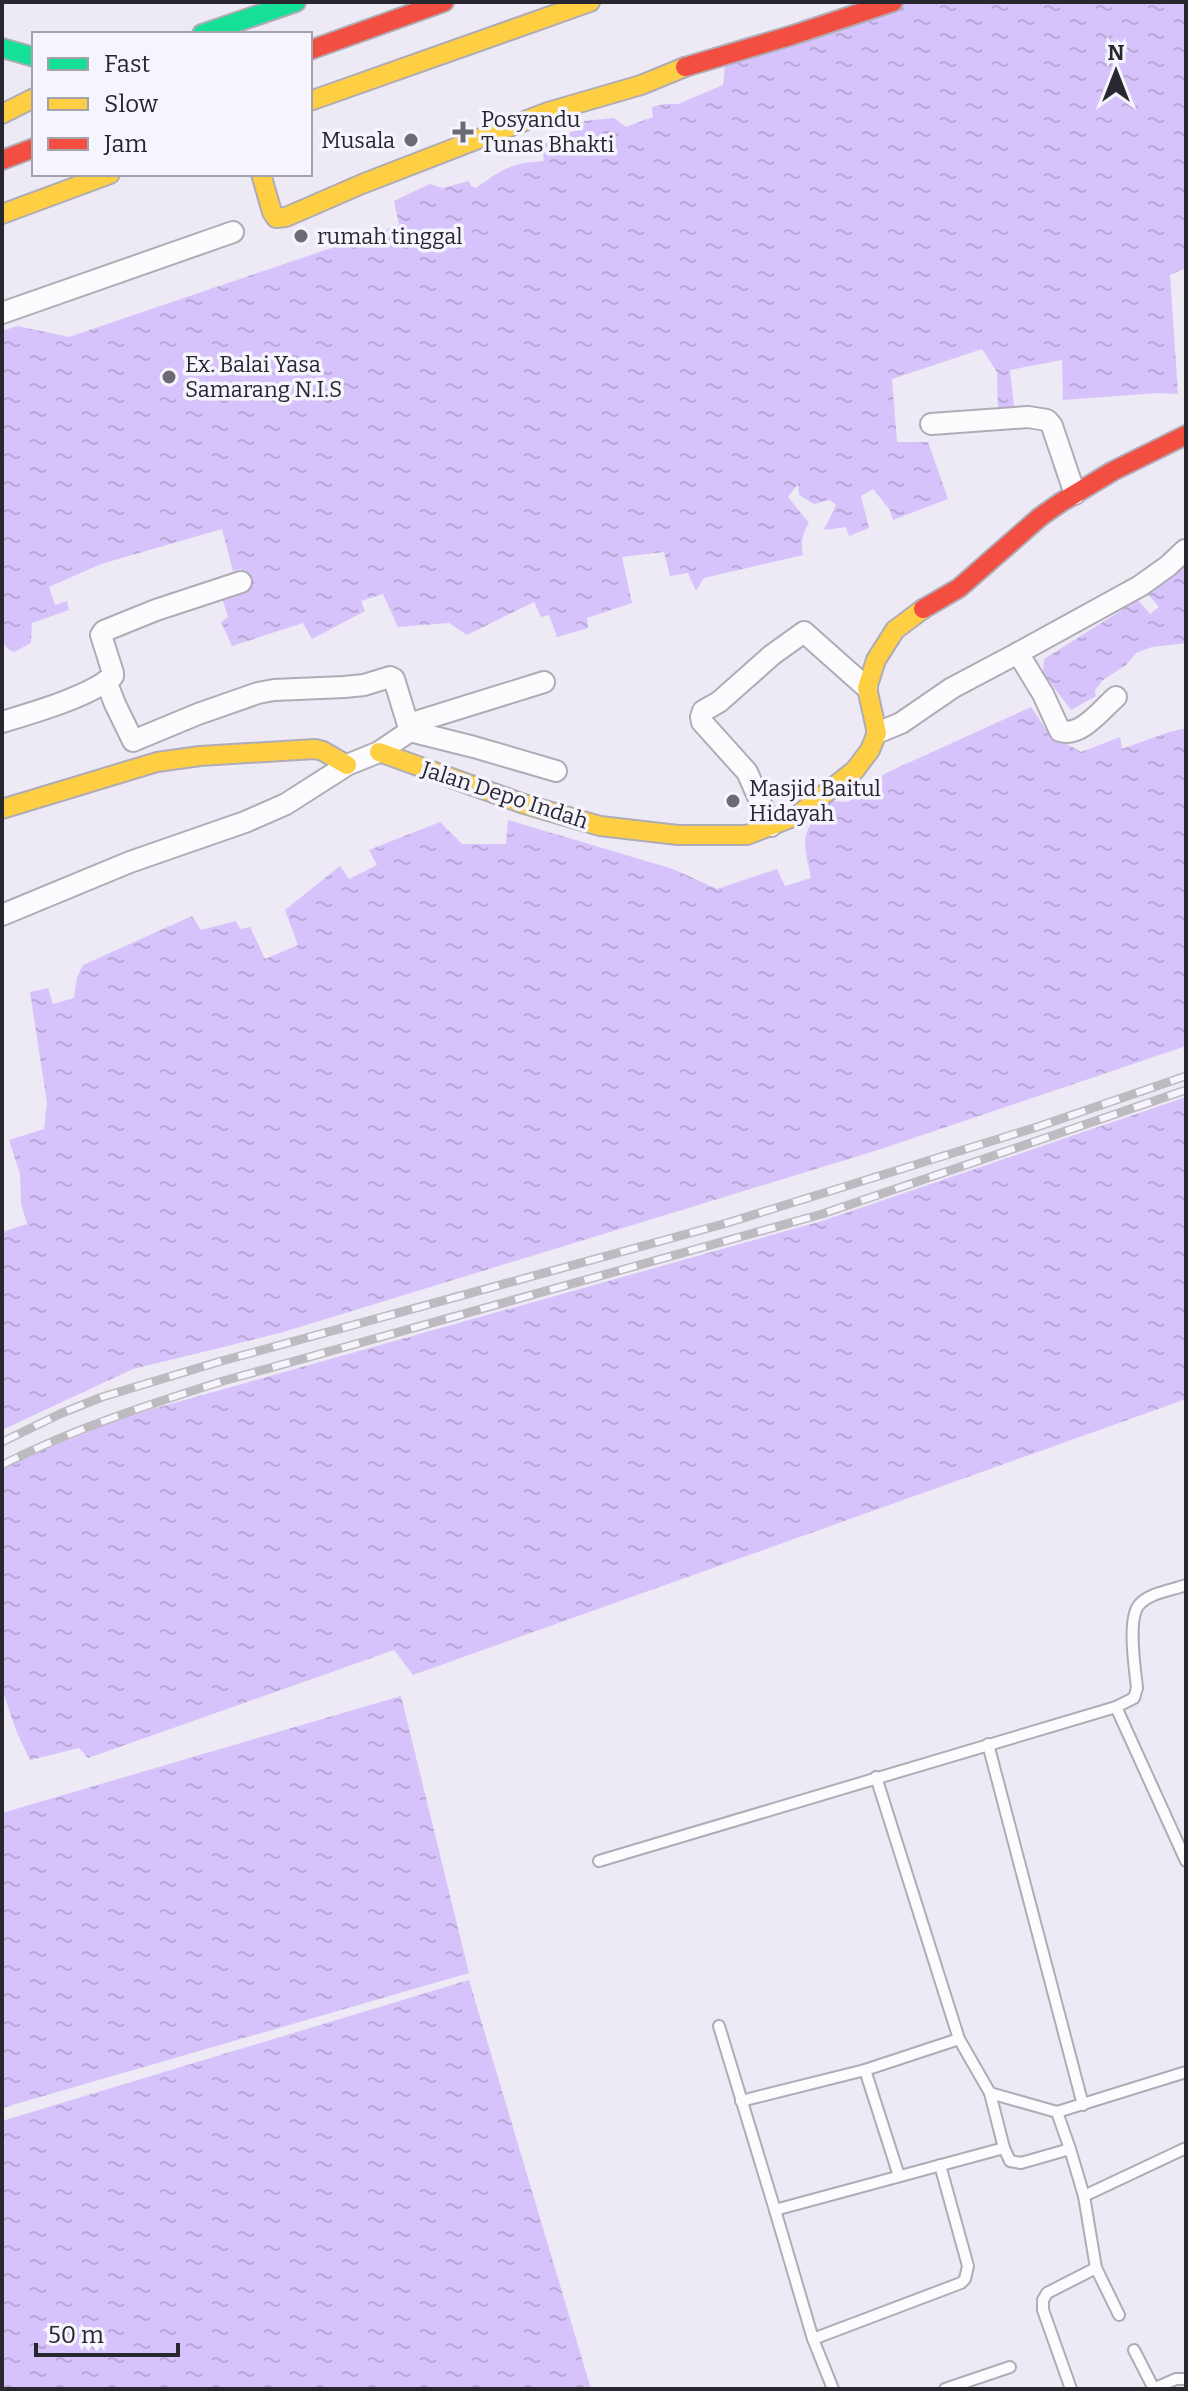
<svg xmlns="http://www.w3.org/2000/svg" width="1188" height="2391" font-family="Bitter,serif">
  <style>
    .water { fill: url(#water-ripples) }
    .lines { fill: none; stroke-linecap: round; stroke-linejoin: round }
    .lane-casing { stroke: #afacb6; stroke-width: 14 }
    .street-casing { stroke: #afacb6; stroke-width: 24 }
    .fast-casing { stroke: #afacb6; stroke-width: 22 }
    .slow-casing { stroke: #afacb6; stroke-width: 22 }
    .jam-casing { stroke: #afacb6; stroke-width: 22 }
    .lane { stroke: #fcfcfe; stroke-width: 10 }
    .street { stroke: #fcfcfe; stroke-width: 20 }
    .fast { stroke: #16e098; stroke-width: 18 }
    .slow { stroke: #ffcf43; stroke-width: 18 }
    .jam { stroke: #f24e42; stroke-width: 18 }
    .rail-casing { stroke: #bdbbbf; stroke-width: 9 }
    .rail { stroke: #f6f4fc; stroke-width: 6; stroke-dasharray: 18; stroke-linecap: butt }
    .poi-dot { fill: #6d6a74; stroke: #f6f4fc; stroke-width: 3 }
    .labels { text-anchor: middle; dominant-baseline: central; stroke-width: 7; stroke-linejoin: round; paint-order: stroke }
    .poi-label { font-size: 22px; fill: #28262e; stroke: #f6f4fc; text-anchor: start }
    .street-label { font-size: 22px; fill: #28262e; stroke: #f6f4fc }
  </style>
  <defs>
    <pattern id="water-ripples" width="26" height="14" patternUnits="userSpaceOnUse" patternTransform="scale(2)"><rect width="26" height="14" fill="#d7c3fb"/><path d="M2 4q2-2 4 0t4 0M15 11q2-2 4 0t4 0" fill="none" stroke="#b9a7d7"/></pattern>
  </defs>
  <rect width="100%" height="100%" fill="#ede9f5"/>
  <g class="water">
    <path d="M909 2H1186V268L1170 275 1178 394 1158 393 1063 400 1062 360 1010 370 1014 406 998 410 997 372 982 349 892 379 897 442H928L948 499 893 520 890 510 873 489 861 496 869 528 849 536 846 527 824 530 836 505 830 500 814 504 799 495 798 484 788 497 809 523C803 531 800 545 803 555L704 578 696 591 688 573 670 576 664 552 622 557 632 603 587 618 588 628 557 637 549 615 541 617 534 602 467 635 449 623 398 627 383 594 361 601 365 611 312 639 303 623 232 646 221 622 228 617 222 598 247 584 241 569 233 571 222 529 101 564 49 587 55 605 67 601 69 610 32 623 31 643 14 652 7 648 2 640V331L17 326 69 337 399 225 394 201 430 184 442 188 469 181 471 186 476 188C503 169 510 163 544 161L542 145 582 127 584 121 614 118 626 127 653 117 652 107 664 104H678L723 85 725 64Z"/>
    <polygon points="1186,566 1186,643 1152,647 1136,653 1126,665 1103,680 1095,690 1096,696 1071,710 1043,673 1044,659 1138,600 1150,614 1159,607 1147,593"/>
    <path d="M1031 707 1049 734 1081 752 1120 737 1122 749 1166 733 1186 728V1046L881 1149 280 1333 133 1369 2 1430V1232L27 1224 21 1203 20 1174 9 1140 44 1129 47 1103 30 992 48 988 53 1004 74 998 77 977 83 965 192 916 201 930 236 921 240 929 250 927 265 959 298 945 285 910 340 866 349 879 377 865 369 850 440 822 462 844H506L508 820 673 869 717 889 777 869 785 886 811 878C802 837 800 831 832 801L848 802 886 773Z"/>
    <polygon points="1186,1097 1186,1399 413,1675 394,1650 88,1758 79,1748 30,1760 17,1733 2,1689 2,1470 25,1458 124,1417 822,1221"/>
    <polygon points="401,1696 469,1973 2,2108 2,1813"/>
    <polygon points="469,1980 591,2389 2,2389 2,2146 5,2144 2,2134 2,2121"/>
  </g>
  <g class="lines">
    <defs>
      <g id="lane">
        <path d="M1116 1707 1134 1698 1137 1688C1135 1669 1127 1619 1139 1605 1148 1593 1173 1590 1186 1585"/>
        <polyline points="988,1744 1083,2105"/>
        <polyline points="876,1777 959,2039 990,2093 1004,2148 1010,2161 1021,2163 1070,2149 1084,2196 1096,2268 1047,2293 1043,2300 1043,2310 1071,2389"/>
        <polyline points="599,1861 1116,1707 1186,1861"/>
        <polyline points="719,2026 775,2210 1004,2148"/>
        <polyline points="865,2070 899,2176"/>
        <polyline points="990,2093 1057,2112 1186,2072"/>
        <polyline points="741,2101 865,2070 959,2039"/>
        <polyline points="1057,2112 1070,2149"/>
        <polyline points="1084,2196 1186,2148"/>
        <polyline points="775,2210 813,2339 833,2389"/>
        <polyline points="1096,2268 1119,2315"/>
        <polyline points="813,2339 961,2283 965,2279 968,2266 940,2165"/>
        <polyline points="1134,2350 1154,2389"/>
        <polyline points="945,2389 1010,2367"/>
        <polyline points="1153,2389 1176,2379 1186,2379"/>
      </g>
      <g id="street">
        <polyline points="2,313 233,232"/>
        <polyline points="931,424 1028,417 1047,420 1052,426 1075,494"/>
        <polyline points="1018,653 1140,586 1168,566 1185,550"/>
        <path d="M2 722C32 713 91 696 113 676V673L101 635 104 631 156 610 241 582"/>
        <polyline points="409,724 544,682"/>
        <polyline points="410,731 474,747 556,771"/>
        <path d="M877 733 901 723 952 688 1018 653 1043 694 1060 731C1081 737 1100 711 1116 697"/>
        <polyline points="771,826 747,772 702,722 701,717 703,711 719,702 772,655 804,632 867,688"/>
        <polyline points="2,915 130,862 245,822 286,804 347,765 379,752 410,731 394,679 390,677 364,685 344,687 274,690 258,693 198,714 133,741 115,704 106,681"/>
      </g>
      <g id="fast">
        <polyline points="202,34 296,2"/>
        <polyline points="2,48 34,57"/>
      </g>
      <g id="slow">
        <polyline points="310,101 590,2"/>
        <polyline points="2,114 34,98"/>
        <polyline points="261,174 272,212 276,218 286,217 362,184 548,112 641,85 685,67"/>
        <polyline points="2,214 110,174"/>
        <polyline points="379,752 524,804 600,826 678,835 747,835 798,815 855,770 870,750 877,733 867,688 876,660 895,630 923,609"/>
        <polyline points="2,809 157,762 200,756 315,749 323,751 347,765"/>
      </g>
      <g id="jam">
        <polyline points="310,50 444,2"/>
        <polyline points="685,67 793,35 893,2"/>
        <polyline points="2,160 34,148"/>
        <polyline points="923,609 959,588 1040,517 1060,503 1113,471 1186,435"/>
      </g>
    </defs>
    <use href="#lane" class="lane-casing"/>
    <use href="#street" class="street-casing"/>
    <use href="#fast" class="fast-casing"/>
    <use href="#slow" class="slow-casing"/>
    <use href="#jam" class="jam-casing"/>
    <use href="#lane" class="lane"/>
    <use href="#street" class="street"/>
    <use href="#fast" class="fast"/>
    <use href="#slow" class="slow"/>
    <use href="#jam" class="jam"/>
    <defs>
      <g id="rail">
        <polyline points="2,1442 62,1413 102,1397 218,1362 727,1223 1037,1127 1186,1076"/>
        <path d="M2 1465C73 1429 147 1405 223 1381L822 1214 1186 1090"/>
      </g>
    </defs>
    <use href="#rail" class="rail-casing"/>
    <use href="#rail" class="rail"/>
  </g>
  <g class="poi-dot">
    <path d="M459 120h8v8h8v8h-8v8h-8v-8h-8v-8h8z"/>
    <circle cx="411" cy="140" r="8"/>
    <circle cx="301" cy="236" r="8"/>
    <circle cx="169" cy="377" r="8"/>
    <circle cx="733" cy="801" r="8"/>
  </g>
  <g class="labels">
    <g class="poi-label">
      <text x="481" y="119">Posyandu<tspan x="481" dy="25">Tunas Bhakti</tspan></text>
      <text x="395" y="140" text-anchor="end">Musala</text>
      <text x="317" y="236">rumah tinggal</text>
      <text x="185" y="364">Ex. Balai Yasa<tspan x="185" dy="25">Samarang N.I.S</tspan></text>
      <text x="749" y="788">Masjid Baitul<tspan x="749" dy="25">Hidayah</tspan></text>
    </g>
    <g class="street-label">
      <text transform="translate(505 795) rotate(18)">Jalan Depo Indah</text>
    </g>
  </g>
  <rect width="1188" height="2391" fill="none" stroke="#28262e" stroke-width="8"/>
  <rect x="32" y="32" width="280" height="144" fill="#f6f4fc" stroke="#a4a2aa" stroke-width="2"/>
  <rect x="48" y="58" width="40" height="12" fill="#16e098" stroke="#a4a2aa" stroke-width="2"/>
  <text x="104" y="72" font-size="24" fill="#28262e">Fast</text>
  <rect x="48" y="98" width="40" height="12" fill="#ffcf43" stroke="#a4a2aa" stroke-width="2"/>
  <text x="104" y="112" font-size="24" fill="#28262e">Slow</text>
  <rect x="48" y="138" width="40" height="12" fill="#f24e42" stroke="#a4a2aa" stroke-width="2"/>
  <text x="104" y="152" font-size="24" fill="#28262e">Jam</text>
  <g transform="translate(1116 72)" stroke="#f6f4fc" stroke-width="6" paint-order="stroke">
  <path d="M0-6L14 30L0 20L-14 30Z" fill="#28262e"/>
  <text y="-12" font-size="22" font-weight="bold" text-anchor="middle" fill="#28262e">N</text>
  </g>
  <path d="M36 2343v12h142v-12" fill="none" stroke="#28262e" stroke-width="4"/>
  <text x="48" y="2343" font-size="24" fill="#28262e" stroke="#f6f4fc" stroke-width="6" paint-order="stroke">50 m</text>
</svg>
